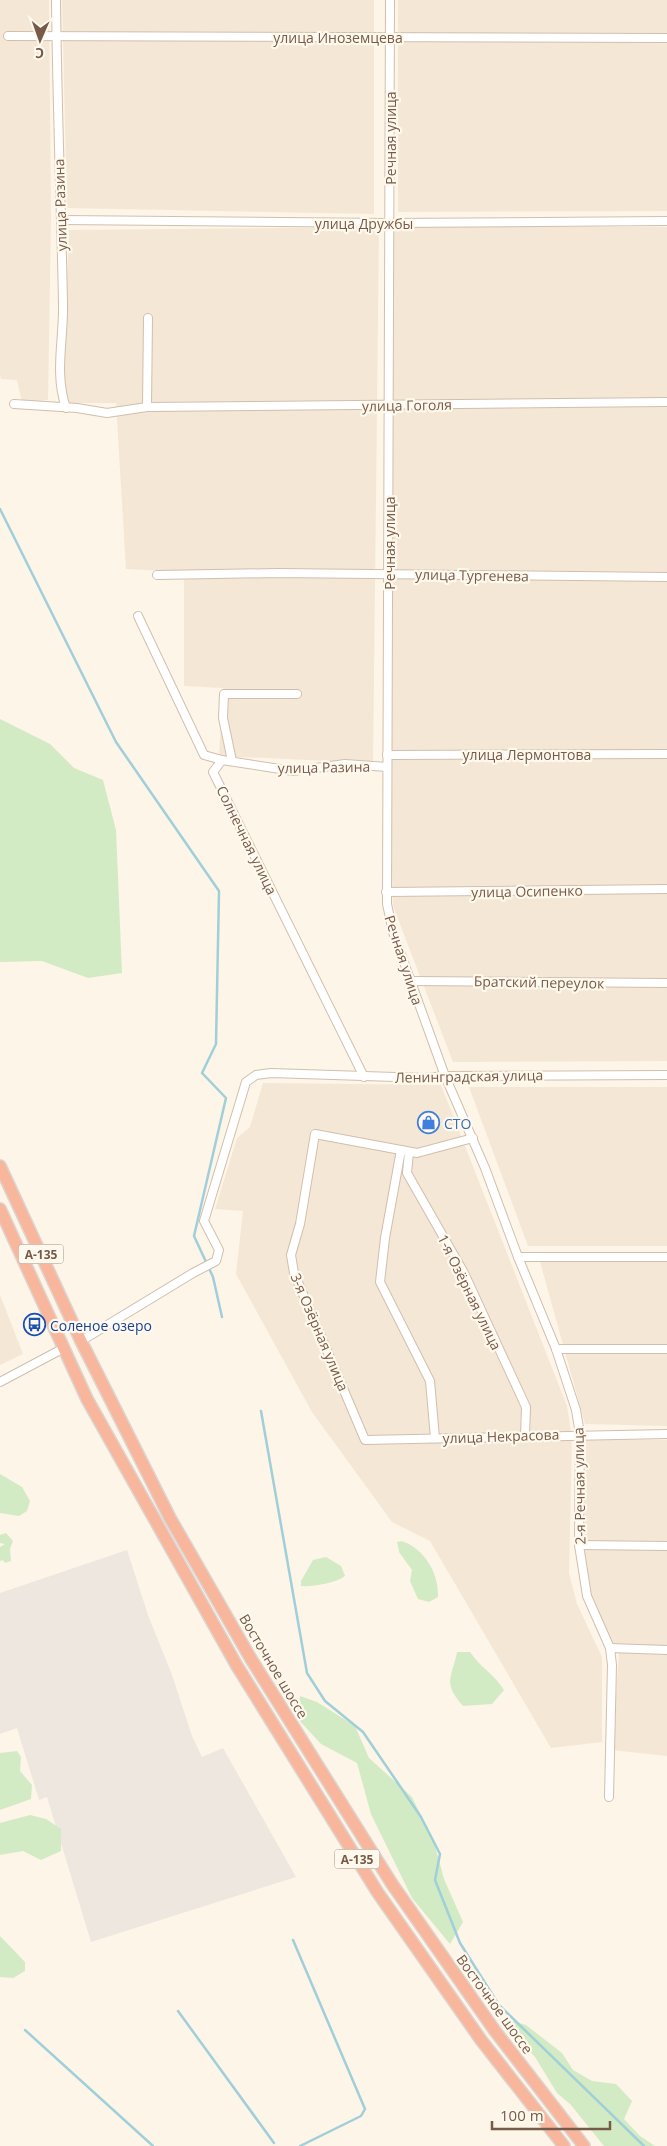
<svg xmlns="http://www.w3.org/2000/svg" width="667" height="2146" font-family="'Open Sans',sans-serif">
  <style>
    .residential { fill: #f5e7d5 }
    .industrial { fill: #ede7e0 }
    .green { fill: #d3ebc4 }
    .lines { fill: none; stroke-linecap: round; stroke-linejoin: round }
    .stream { stroke: #a0cfd9; stroke-width: 2.5 }
    .minor-casing { stroke: #d1bfae; stroke-width: 10 }
    .highway-casing { stroke: #dcd4d0; stroke-width: 14 }
    .minor { stroke: #fff; stroke-width: 8 }
    .highway { stroke: #f8b79c; stroke-width: 11 }
    .labels { text-anchor: middle; dominant-baseline: central; stroke-width: 4.5; stroke-linejoin: round; paint-order: stroke }
    .shield { fill: #fff9ed; stroke: #a08a7b; stroke-width: 1 }
    .shield-label { font-size: 12px; font-weight: bold; fill: #775b4a }
    .street-label { font-size: 14px; fill: #775b4a; stroke: #fff9ed }
    .shop-label { font-size: 14px; fill: #366cbe; stroke: #fff9ed; text-anchor: start }
    .transit-label { font-size: 14px; fill: #164399; stroke: #fff9ed; text-anchor: start }
  </style>
  <rect width="100%" height="100%" fill="#fdf5e7"/>
  <g class="residential">
    <polygon points="0,0 49,0 51,218 48,400 22,402 17,380 1,379 0,375"/>
    <polygon points="62,0 374,0 374,214 67,208"/>
    <polygon points="398,0 667,0 667,211 398,212"/>
    <polygon points="379,227 373,763 219,756 223,688 184,686 184,572 126,569 116,403 63,403 69,230"/>
    <polygon points="394,227 667,227 667,1061 453,1062 393,906 389,764"/>
    <polygon points="263,1083 441,1085 567,1406 572,1438 569,1573 577,1604 602,1657 602,1742 551,1748 430,1541 392,1522 312,1412 236,1274 243,1211 215,1209 237,1138 250,1127"/>
    <polygon points="469,1087 667,1087 667,1246 528,1246"/>
    <polygon points="539,1258 667,1260 667,1426 585,1424"/>
    <polygon points="0,1295 23,1354 0,1365"/>
    <polygon points="586,1439 667,1440 667,1756 612,1750 619,1653 599,1627 583,1581"/>
  </g>
  <polygon class="industrial" points="127,1550 148,1615 172,1675 192,1736 202,1757 223,1748 296,1877 91,1942 47,1797 39,1800 17,1728 0,1734 0,1593"/>
  <g class="green">
    <polygon points="0,719 50,744 74,768 103,780 116,830 122,973 88,978 42,961 0,962"/>
    <polygon points="0,1474 22,1487 30,1501 27,1511 19,1516 0,1513"/>
    <polygon points="6,1533 13,1541 10,1549 11,1561 5,1563 3,1560 0,1561 0,1547 5,1544 0,1543 0,1535"/>
    <path d="M402 1541C425 1549 439 1574 438 1597L429 1602 418 1599 410 1581 412 1570 399 1552 397 1542Z"/>
    <path d="M326 1557 341 1566 345 1576C336 1583 312 1587 301 1586V1581L313 1560Z"/>
    <path d="M457 1652H470C480 1667 495 1675 504 1690L492 1704 463 1706C442 1682 452 1678 457 1652Z"/>
    <polygon points="300,1696 317,1702 355,1726 369,1758 412,1797 434,1842 444,1879 463,1922 450,1944 412,1898 371,1814 357,1763 321,1744 298,1719"/>
    <polygon points="17,1751 21,1757 20,1771 32,1785 31,1799 0,1810 0,1753"/>
    <polygon points="30,1815 46,1819 61,1829 61,1851 41,1860 23,1851 0,1855 0,1823"/>
    <polygon points="0,1936 25,1962 25,1971 13,1978 0,1977"/>
    <polygon points="509,2020 526,2025 562,2053 573,2070 592,2081 616,2084 632,2101 624,2119 640,2136 655,2146 604,2146 570,2104 557,2093 535,2057 508,2028"/>
  </g>
  <g class="lines">
    <g class="stream">
      <polyline points="0,509 116,742 219,891 216,1044 202,1073 226,1098 194,1236 213,1277 222,1317"/>
      <polyline points="261,1411 307,1673 325,1701 363,1732 421,1817 440,1854 435,1880 460,1943 499,2005 644,2146"/>
      <polyline points="293,1940 365,2109 361,2116 300,2146"/>
      <polyline points="178,2011 274,2143"/>
      <polyline points="25,2030 153,2146"/>
    </g>
    <defs>
      <g id="minor">
        <path d="M56 0C57 101 61 202 63 303 64 339 54 373 66 408"/>
        <polyline points="390,0 387,904 393,932 445,1076 485,1168 518,1257 556,1349 576,1410 580,1434 579,1545 587,1596 610,1648 612,1665 609,1797"/>
        <polyline points="8,36 667,38"/>
        <polyline points="61,220 390,223 667,221"/>
        <polyline points="14,404 77,408 107,413 147,407 667,402"/>
        <polyline points="147,407 148,318"/>
        <polyline points="157,575 278,573 667,577"/>
        <polyline points="138,616 204,755 222,760 213,772 364,1077"/>
        <polyline points="387,755 667,754"/>
        <polyline points="222,760 293,771 345,764 387,767"/>
        <polyline points="232,761 223,718 224,694 297,694"/>
        <polyline points="386,892 667,889"/>
        <polyline points="411,981 667,983"/>
        <polyline points="473,1138 417,1153 315,1134 300,1224 291,1255 294,1273 365,1440 667,1434"/>
        <polyline points="401,1150 385,1238 380,1282 430,1381 435,1438"/>
        <polyline points="409,1152 407,1173 464,1273 526,1407 525,1436"/>
        <polyline points="518,1257 667,1257"/>
        <polyline points="81,1341 193,1273 216,1261 219,1250 204,1221 246,1082 256,1075 271,1073 426,1078 445,1076 667,1075"/>
        <polyline points="556,1349 667,1349"/>
        <polyline points="0,1382 64,1348"/>
        <polyline points="579,1545 667,1546"/>
        <polyline points="610,1648 667,1650"/>
      </g>
      <g id="highway">
        <polyline points="0,1166 81,1341 170,1518 251,1659 392,1884 495,2031 584,2146"/>
        <polyline points="0,1209 87,1399 237,1666 378,1893 481,2040 564,2146"/>
      </g>
    </defs>
    <use href="#minor" class="minor-casing"/>
    <use href="#highway" class="highway-casing"/>
    <use href="#minor" class="minor"/>
    <use href="#highway" class="highway"/>
  </g>
  <defs>
    <symbol id="shop-ring" viewBox="-11 -11 22 22"><circle r="9.5" fill="#fff9ed" stroke="#3f7fe0" stroke-width="1.5"/><path d="M-5-2.5h2.3a2.7 3.5 0 0 1 5.4 0H5L5.5 6h-11ZM-1.5-2.5h3a1.5 2.3 0 0 0-3 0Z" fill="#3f7fe0"/></symbol>
    <symbol id="bus-ring" viewBox="-11 -11 22 22"><circle r="9.5" fill="#fff9ed" stroke="#1a4fb4" stroke-width="1.5"/><path d="M-5-6H5V4H4V6H2V4H-2V6H-4V4H-5ZM-3.5-4V0h7V-4ZM-3.5 1.2v1.5H-2V1.2ZM2 1.2v1.5H3.5V1.2Z" fill="#1a4fb4"/></symbol>
  </defs>
  <g fill-rule="evenodd">
    <use href="#shop-ring" x="416" y="1110" width="25" height="25"/>
    <use href="#bus-ring" x="22" y="1312" width="25" height="25"/>
  </g>
  <g class="labels">
    <g class="shield">
      <rect x="18.5" y="1244.5" width="45" height="19" rx="4"/>
      <rect x="334.5" y="1849.5" width="45" height="19" rx="4"/>
    </g>
    <g class="shield-label">
      <text x="41" y="1254">А-135</text>
      <text x="357" y="1859">А-135</text>
    </g>
    <g class="street-label">
      <text x="338" y="37">улица Иноземцева</text>
      <text transform="translate(390 138) rotate(-90)">Речная улица</text>
      <text transform="translate(60 205) rotate(-92)">улица Разина</text>
      <text x="364" y="223">улица Дружбы</text>
      <text transform="translate(407 405) rotate(-1)">улица Гоголя</text>
      <text transform="translate(389 543) rotate(-90)">Речная улица</text>
      <text transform="translate(472 575) rotate(1)">улица Тургенева</text>
      <text x="527" y="754">улица Лермонтова</text>
      <text transform="translate(324 767) rotate(-1)">улица Разина</text>
      <text transform="translate(247 840) rotate(64)">Солнечная улица</text>
      <text transform="translate(527 891) rotate(-1)">улица Осипенко</text>
      <text transform="translate(404 960) rotate(72)">Речная улица</text>
      <text transform="translate(539 982) rotate(1)">Братский переулок</text>
      <text transform="translate(469 1076) rotate(-1)">Ленинградская улица</text>
      <text transform="translate(470 1292) rotate(64)">1-я Озёрная улица</text>
      <text transform="translate(320 1332) rotate(67)">3-я Озёрная улица</text>
      <text transform="translate(501 1436) rotate(-2)">улица Некрасова</text>
      <text transform="translate(579 1486) rotate(-91)">2-я Речная улица</text>
      <text transform="translate(274 1666) rotate(59)">Восточное шоссе</text>
      <text transform="translate(495 2004) rotate(54)">Восточное шоссе</text>
    </g>
    <g class="shop-label">
      <text x="444" y="1123">СТО</text>
    </g>
    <g class="transit-label">
      <text x="50" y="1325">Соленое озеро</text>
    </g>
  </g>
  <g transform="translate(40 40) rotate(182)" stroke="#fff9ed" stroke-width="4" paint-order="stroke">
  <path d="M0-4L9 19L0 12L-9 19Z" fill="#775b4a"/>
  <text y="-8" font-size="14" font-weight="bold" text-anchor="middle" fill="#775b4a">С</text>
  </g>
  <path d="M492 2121v8h118v-8" fill="none" stroke="#775b4a" stroke-width="2.5"/>
  <text x="500" y="2121" font-size="15" fill="#775b4a" stroke="#fff9ed" stroke-width="4" paint-order="stroke">100 m</text>
</svg>
